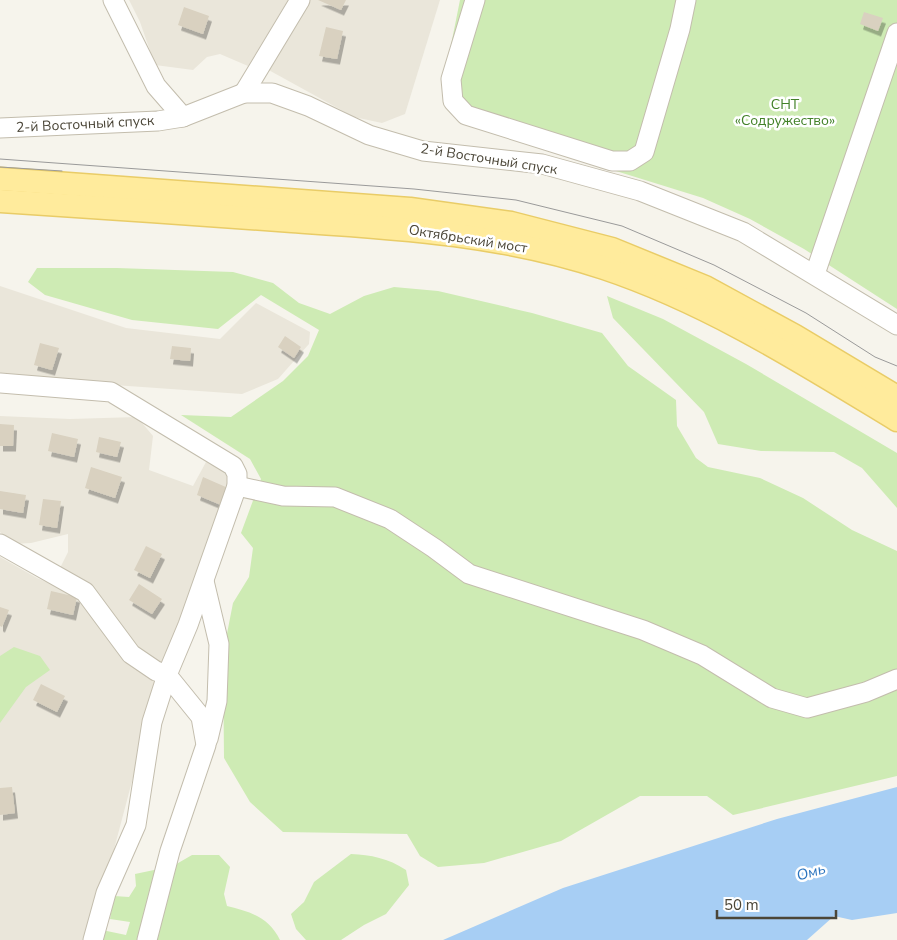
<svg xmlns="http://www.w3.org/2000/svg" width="897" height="940" font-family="'Nunito Sans',sans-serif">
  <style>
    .residential { fill: #eae6da }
    .green { fill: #ceebb4 }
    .water { fill: #a7cef4 }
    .building { fill: #d9d1c0; filter: url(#shadow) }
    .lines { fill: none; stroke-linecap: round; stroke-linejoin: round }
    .minor-casing { stroke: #c3bdad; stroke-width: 21 }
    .major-casing { stroke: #e9cc67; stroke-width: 25 }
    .minor { stroke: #fff; stroke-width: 19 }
    .major { stroke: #ffeb9c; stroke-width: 22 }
    .tram { stroke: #9a9a9a; stroke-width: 1 }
    .labels { text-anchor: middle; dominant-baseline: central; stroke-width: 5; stroke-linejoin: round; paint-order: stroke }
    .park-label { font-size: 14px; fill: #428128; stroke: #fff }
    .street-label { font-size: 14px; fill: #4b4638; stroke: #fff }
    .water-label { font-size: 15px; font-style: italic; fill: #2b74be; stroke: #fff }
  </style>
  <defs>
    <filter id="shadow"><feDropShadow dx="3" dy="5.5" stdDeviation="0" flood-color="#0004"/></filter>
  </defs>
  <rect width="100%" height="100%" fill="#f6f4ec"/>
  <g class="residential">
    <polygon points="129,0 288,0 248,66 220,54 207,57 193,70 155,65 140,22"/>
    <polygon points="308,0 440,0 405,114 382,123 354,117 265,68"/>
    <polygon points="0,286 126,328 220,339 256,303 310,332 309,344 278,379 242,394 0,377"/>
    <polygon points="0,416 70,419 137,417 153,436 149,470 193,486 206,462 234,476 166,666 127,641 59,570 68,552 68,534 31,543 12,544 0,532"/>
    <polygon points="0,557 37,578 81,597 158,683 90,940 0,940"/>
  </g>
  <g class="green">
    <polygon points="460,0 897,0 897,309 804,249 750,219 703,198 481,129 443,85"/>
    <polygon points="37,268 117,268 233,272 273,283 299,303 330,314 364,296 394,287 438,291 532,313 602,333 628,366 676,400 677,426 696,458 708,467 760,478 803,498 852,530 897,551 897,776 733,815 707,796 640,796 561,841 484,863 438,867 420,856 407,834 283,832 250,802 224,758 223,654 233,603 249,577 253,548 241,533 261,479 250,459 181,415 231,417 283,381 308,356 319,330 261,295 218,329 132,320 45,295 28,282"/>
    <polygon points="607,296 663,319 746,364 897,453 897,508 862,468 834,452 761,451 718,444 704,412 613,318"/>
    <polygon points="14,647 40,656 50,670 26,687 0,723 0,656"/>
    <path d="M351 854C371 855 388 858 406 870L409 885 386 914 364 925 341 940H306L296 929 291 914 304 902 314 882Z"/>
    <path d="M192 855H219L230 867 224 894 227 906C251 912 269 917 280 940H100L102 930 126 935 130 922 110 919 114 896 129 897 136 886 135 874 173 866Z"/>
  </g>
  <polygon class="water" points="897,787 897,913 852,920 834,916 807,940 443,940 563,888 777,819"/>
  <g class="building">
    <polygon points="318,0 346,0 341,10"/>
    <polygon points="184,7 209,16 203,34 178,25"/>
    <polygon points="864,12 883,18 878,31 860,24"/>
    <polygon points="326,27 343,31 337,59 319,56"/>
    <polygon points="285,336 301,347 294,358 278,347"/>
    <polygon points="40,343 59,348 52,370 34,365"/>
    <polygon points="172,346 191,348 190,361 170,359"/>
    <polygon points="0,424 14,425 13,446 0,446"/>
    <polygon points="52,433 78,439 74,457 48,451"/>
    <polygon points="99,437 121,442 117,457 96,452"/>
    <polygon points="91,467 122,477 115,498 85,488"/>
    <polygon points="203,477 228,488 221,505 197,495"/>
    <polygon points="0,491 26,495 23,513 0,509"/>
    <polygon points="43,499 61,501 57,528 39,525"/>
    <polygon points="146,546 162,554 150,578 134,570"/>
    <polygon points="139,584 162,599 152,614 129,600"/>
    <polygon points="51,591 77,597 73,615 47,609"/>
    <polygon points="0,607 9,610 2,627 0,626"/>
    <polygon points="41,684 65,696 57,712 33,700"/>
    <polygon points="12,787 15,813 0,815 0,788"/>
  </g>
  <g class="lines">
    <defs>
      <g id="minor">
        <polyline points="113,0 156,86 183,117"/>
        <polyline points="475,0 451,79 453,101 466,115 612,161 630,161 644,152 680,29 686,0"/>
        <polyline points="244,93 300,0"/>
        <polyline points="0,128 158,121 183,117 244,93 272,93 308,106 369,135 423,151 542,164 640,191 743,232 897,325"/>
        <polyline points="815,274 897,33"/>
        <polyline points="0,383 111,392 233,466 237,474 237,486 188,625 167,675 152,722 136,825 106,893 93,940"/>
        <polyline points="237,486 283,496 335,497 390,519 434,548 469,574 643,630 702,655 772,698 807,708 866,692 897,679"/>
        <polyline points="0,544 85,592 131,654 156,671 167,675"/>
        <polyline points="204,581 219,644 217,701 208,739"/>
        <polyline points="147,940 170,851 206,745 201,717 167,675"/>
      </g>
      <g id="major">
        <polyline points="0,179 410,209 511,223 612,249 705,287 795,336 897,397"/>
        <path d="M0 201C97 207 195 214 292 221 398 228 503 234 604 268 709 303 803 363 897 420"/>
      </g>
    </defs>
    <use href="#minor" class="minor-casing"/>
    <use href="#major" class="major-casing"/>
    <use href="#minor" class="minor"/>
    <use href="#major" class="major"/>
    <g class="tram">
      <polyline points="0,159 414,189 516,200 622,226 714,265 806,313 875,357 897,366"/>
      <polyline points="0,167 62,171"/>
    </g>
  </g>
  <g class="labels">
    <g class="park-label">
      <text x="785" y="104">СНТ<tspan x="785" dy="16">«Содружество»</tspan></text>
    </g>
    <g class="street-label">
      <text transform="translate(85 124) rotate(-3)">2-й Восточный спуск</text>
      <text transform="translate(489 159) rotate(9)">2-й Восточный спуск</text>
      <text transform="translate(468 239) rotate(9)">Октябрьский мост</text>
    </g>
    <g class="water-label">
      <text transform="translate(811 872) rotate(-16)">Омь</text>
    </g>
  </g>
  <path d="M717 910v8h119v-8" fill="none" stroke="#4b4638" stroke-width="2.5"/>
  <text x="724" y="910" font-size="15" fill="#4b4638" stroke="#ffffff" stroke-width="4" paint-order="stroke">50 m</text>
</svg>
